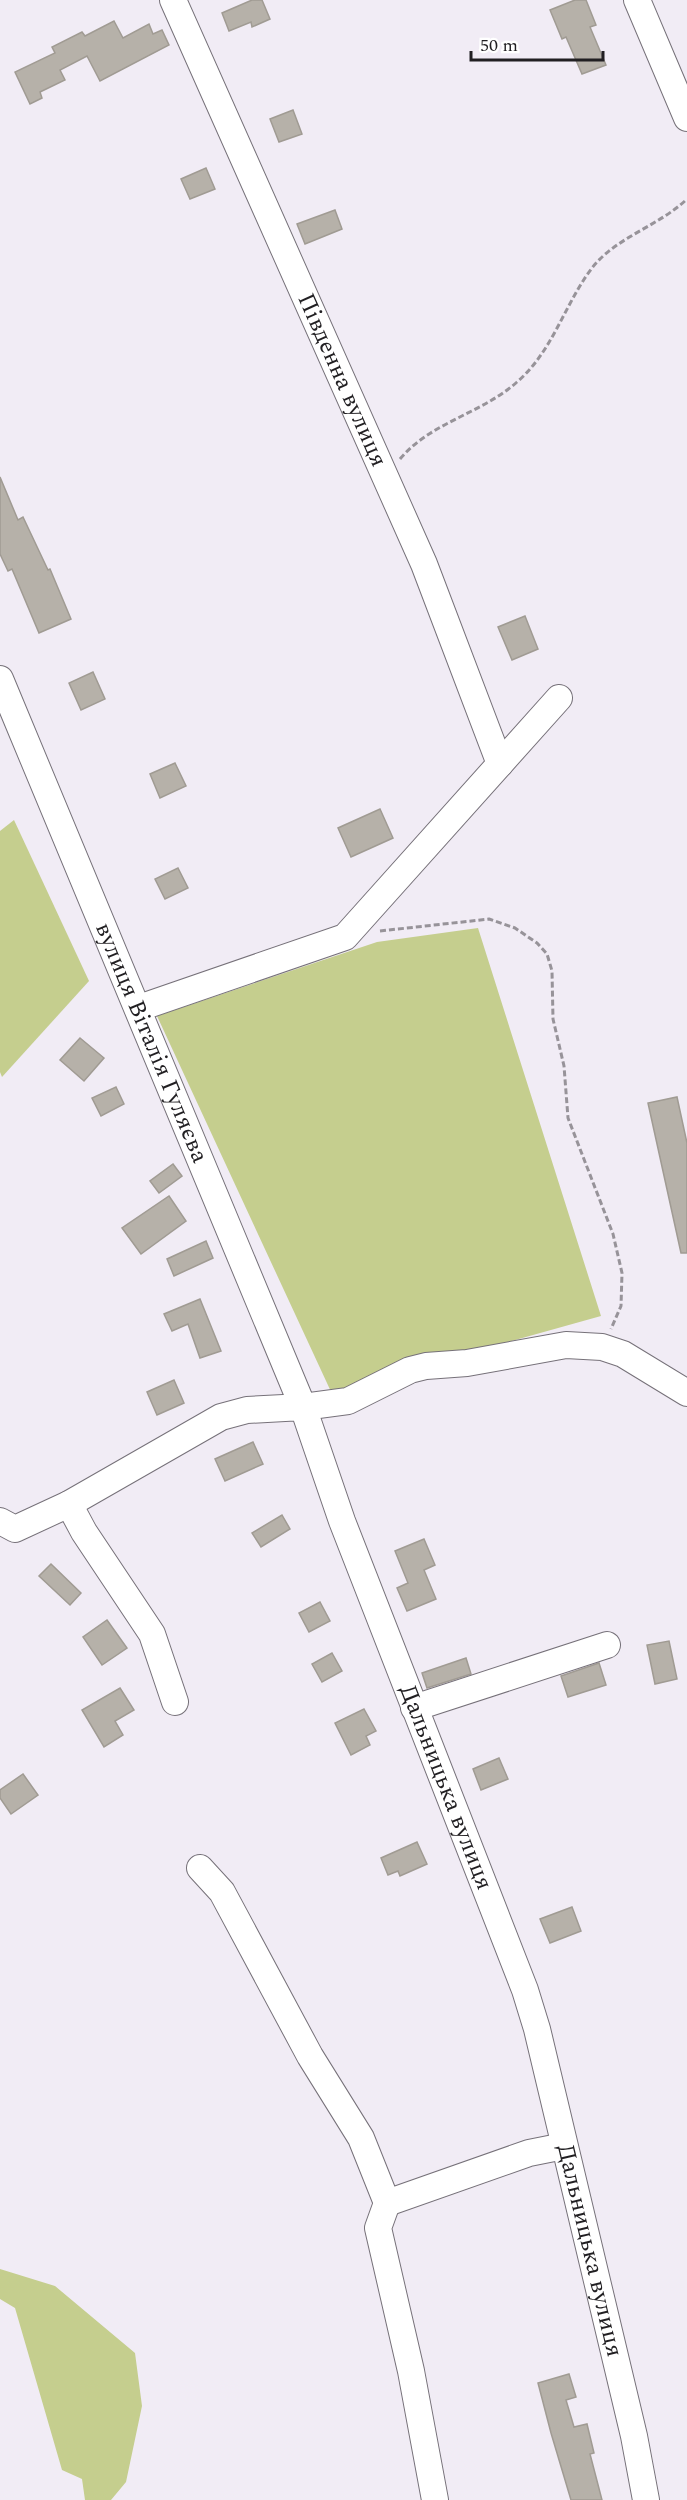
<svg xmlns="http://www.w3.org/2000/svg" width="687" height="2500" font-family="Spectral,serif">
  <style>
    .green { fill: #c5ce8e }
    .building { fill: #b6b1a9; stroke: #a09b93; stroke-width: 1.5 }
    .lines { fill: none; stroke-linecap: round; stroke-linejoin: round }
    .minor-casing { stroke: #767179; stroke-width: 28 }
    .path { stroke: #979399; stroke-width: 3; stroke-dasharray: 6 3; stroke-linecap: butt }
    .minor { stroke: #fff; stroke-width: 26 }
    .labels { text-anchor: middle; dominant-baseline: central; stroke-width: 5; stroke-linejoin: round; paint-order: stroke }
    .street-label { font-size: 24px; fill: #211f22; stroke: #fff }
  </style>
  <rect width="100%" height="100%" fill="#f1ecf5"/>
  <g class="green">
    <polygon points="14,820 89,981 2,1077 0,1072 0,831"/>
    <polygon points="478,928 601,1316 476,1351 333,1396 157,1016 377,942"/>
    <polygon points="0,2269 55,2286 135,2353 142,2406 126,2482 111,2500 85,2500 82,2479 62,2470 15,2308 0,2299"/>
  </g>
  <g class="building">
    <polygon points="252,0 262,0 270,19 252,27 251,22 229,31 222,13"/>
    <polygon points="575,0 586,0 596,25 590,27 606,65 582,74 566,37 562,39 550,10"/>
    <polygon points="114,21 123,38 149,24 153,34 162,30 169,45 100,81 87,56 60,70 65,80 40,92 42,98 30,104 15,72 55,53 52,47 82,32 85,36"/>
    <polygon points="293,110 302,134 279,142 270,119"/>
    <polygon points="206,168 215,189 190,199 181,179"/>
    <polygon points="335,210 342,229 305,244 297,224"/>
    <polygon points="0,477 18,520 23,517 48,570 50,569 71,619 39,633 12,569 8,571 0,554"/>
    <polygon points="525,616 538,649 512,660 498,627"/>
    <polygon points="93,672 105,699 81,710 69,683"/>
    <polygon points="175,763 186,786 160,798 150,774"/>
    <polygon points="380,809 393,838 351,857 338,828"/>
    <polygon points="178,868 188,888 165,899 155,879"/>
    <polygon points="80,1038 104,1058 84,1081 60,1060"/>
    <polygon points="116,1087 124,1104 101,1116 92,1098"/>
    <polygon points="677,1097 687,1143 687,1253 681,1253 648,1103"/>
    <polygon points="173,1164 182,1176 159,1193 150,1181"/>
    <polygon points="169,1196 186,1221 141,1254 122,1228"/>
    <polygon points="206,1241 213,1258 174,1276 167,1259"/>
    <polygon points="200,1299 221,1351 200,1358 188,1324 172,1331 164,1314"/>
    <polygon points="174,1380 184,1403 157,1415 147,1392"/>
    <polygon points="253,1442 263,1464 225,1481 215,1459"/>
    <polygon points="282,1515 290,1529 261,1547 252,1533"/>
    <polygon points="424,1539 435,1565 424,1570 436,1599 407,1611 397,1588 408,1583 395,1551"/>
    <polygon points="51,1564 81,1593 70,1605 39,1576"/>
    <polygon points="320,1602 330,1621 309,1632 299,1613"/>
    <polygon points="107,1620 127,1648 102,1665 83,1637"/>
    <polygon points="669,1641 677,1679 655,1684 647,1645"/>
    <polygon points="332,1653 342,1671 322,1682 312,1664"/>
    <polygon points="466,1658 471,1674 427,1688 422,1673"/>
    <polygon points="599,1663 606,1685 568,1697 561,1676"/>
    <polygon points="120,1688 134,1710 115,1721 123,1735 104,1747 82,1710"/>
    <polygon points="364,1709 376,1731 366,1736 370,1745 351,1755 335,1723"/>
    <polygon points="499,1758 508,1779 481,1790 473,1769"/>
    <polygon points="23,1774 38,1795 11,1814 0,1798 0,1790"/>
    <polygon points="417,1842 427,1864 400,1876 398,1871 388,1875 381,1858"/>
    <polygon points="572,1907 581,1931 550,1943 540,1919"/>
    <polygon points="569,2374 576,2397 566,2400 574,2427 587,2424 594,2453 590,2454 602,2500 571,2500 551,2433 538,2383"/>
  </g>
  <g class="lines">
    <defs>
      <g id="minor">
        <path id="s1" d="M173 0 424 564 500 764"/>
        <polyline points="637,0 687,118"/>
        <path id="s2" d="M0 679 303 1407 348 1401 410 1370 426 1366 467 1363 566 1345 602 1347 623 1354 687 1393"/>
        <polyline points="139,1008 345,937 559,698"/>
        <polyline points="69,1504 84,1532 152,1634 175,1702"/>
        <path id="s3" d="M0 1521 15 1529 69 1504 221 1417 247 1410 303 1407 342 1521 525 1990 537 2029 634 2436 646 2500"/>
        <polyline points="414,1708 607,1645"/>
        <polyline points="200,1868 222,1892 310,2056 361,2138 387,2203 378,2228 411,2371 435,2500"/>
        <polyline points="387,2203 529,2153 564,2146"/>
      </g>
    </defs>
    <use href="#minor" class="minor-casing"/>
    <g class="path">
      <path d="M400 459C431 422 481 414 517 382 553 351 564 305 592 268 616 237 659 226 687 199"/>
      <polyline points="380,931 489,919 515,928 537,943 547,954 552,971 553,1019 564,1066 568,1118 613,1234 622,1273 621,1306 611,1329"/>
    </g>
    <use href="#minor" class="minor"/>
  </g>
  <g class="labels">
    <g class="street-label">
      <text stroke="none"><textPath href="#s1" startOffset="416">Південна вулиця</textPath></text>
      <text stroke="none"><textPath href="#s2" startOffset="394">вулиця Віталія Гуляєва</textPath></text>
      <text stroke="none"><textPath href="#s3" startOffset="741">Дальницька вулиця</textPath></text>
      <text stroke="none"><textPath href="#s3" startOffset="1227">Дальницька вулиця</textPath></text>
    </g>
  </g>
  <path d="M471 51v9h132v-9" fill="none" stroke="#211f22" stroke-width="3"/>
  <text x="480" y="51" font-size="18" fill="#211f22" stroke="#ffffff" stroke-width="4.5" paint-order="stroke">50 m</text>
</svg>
